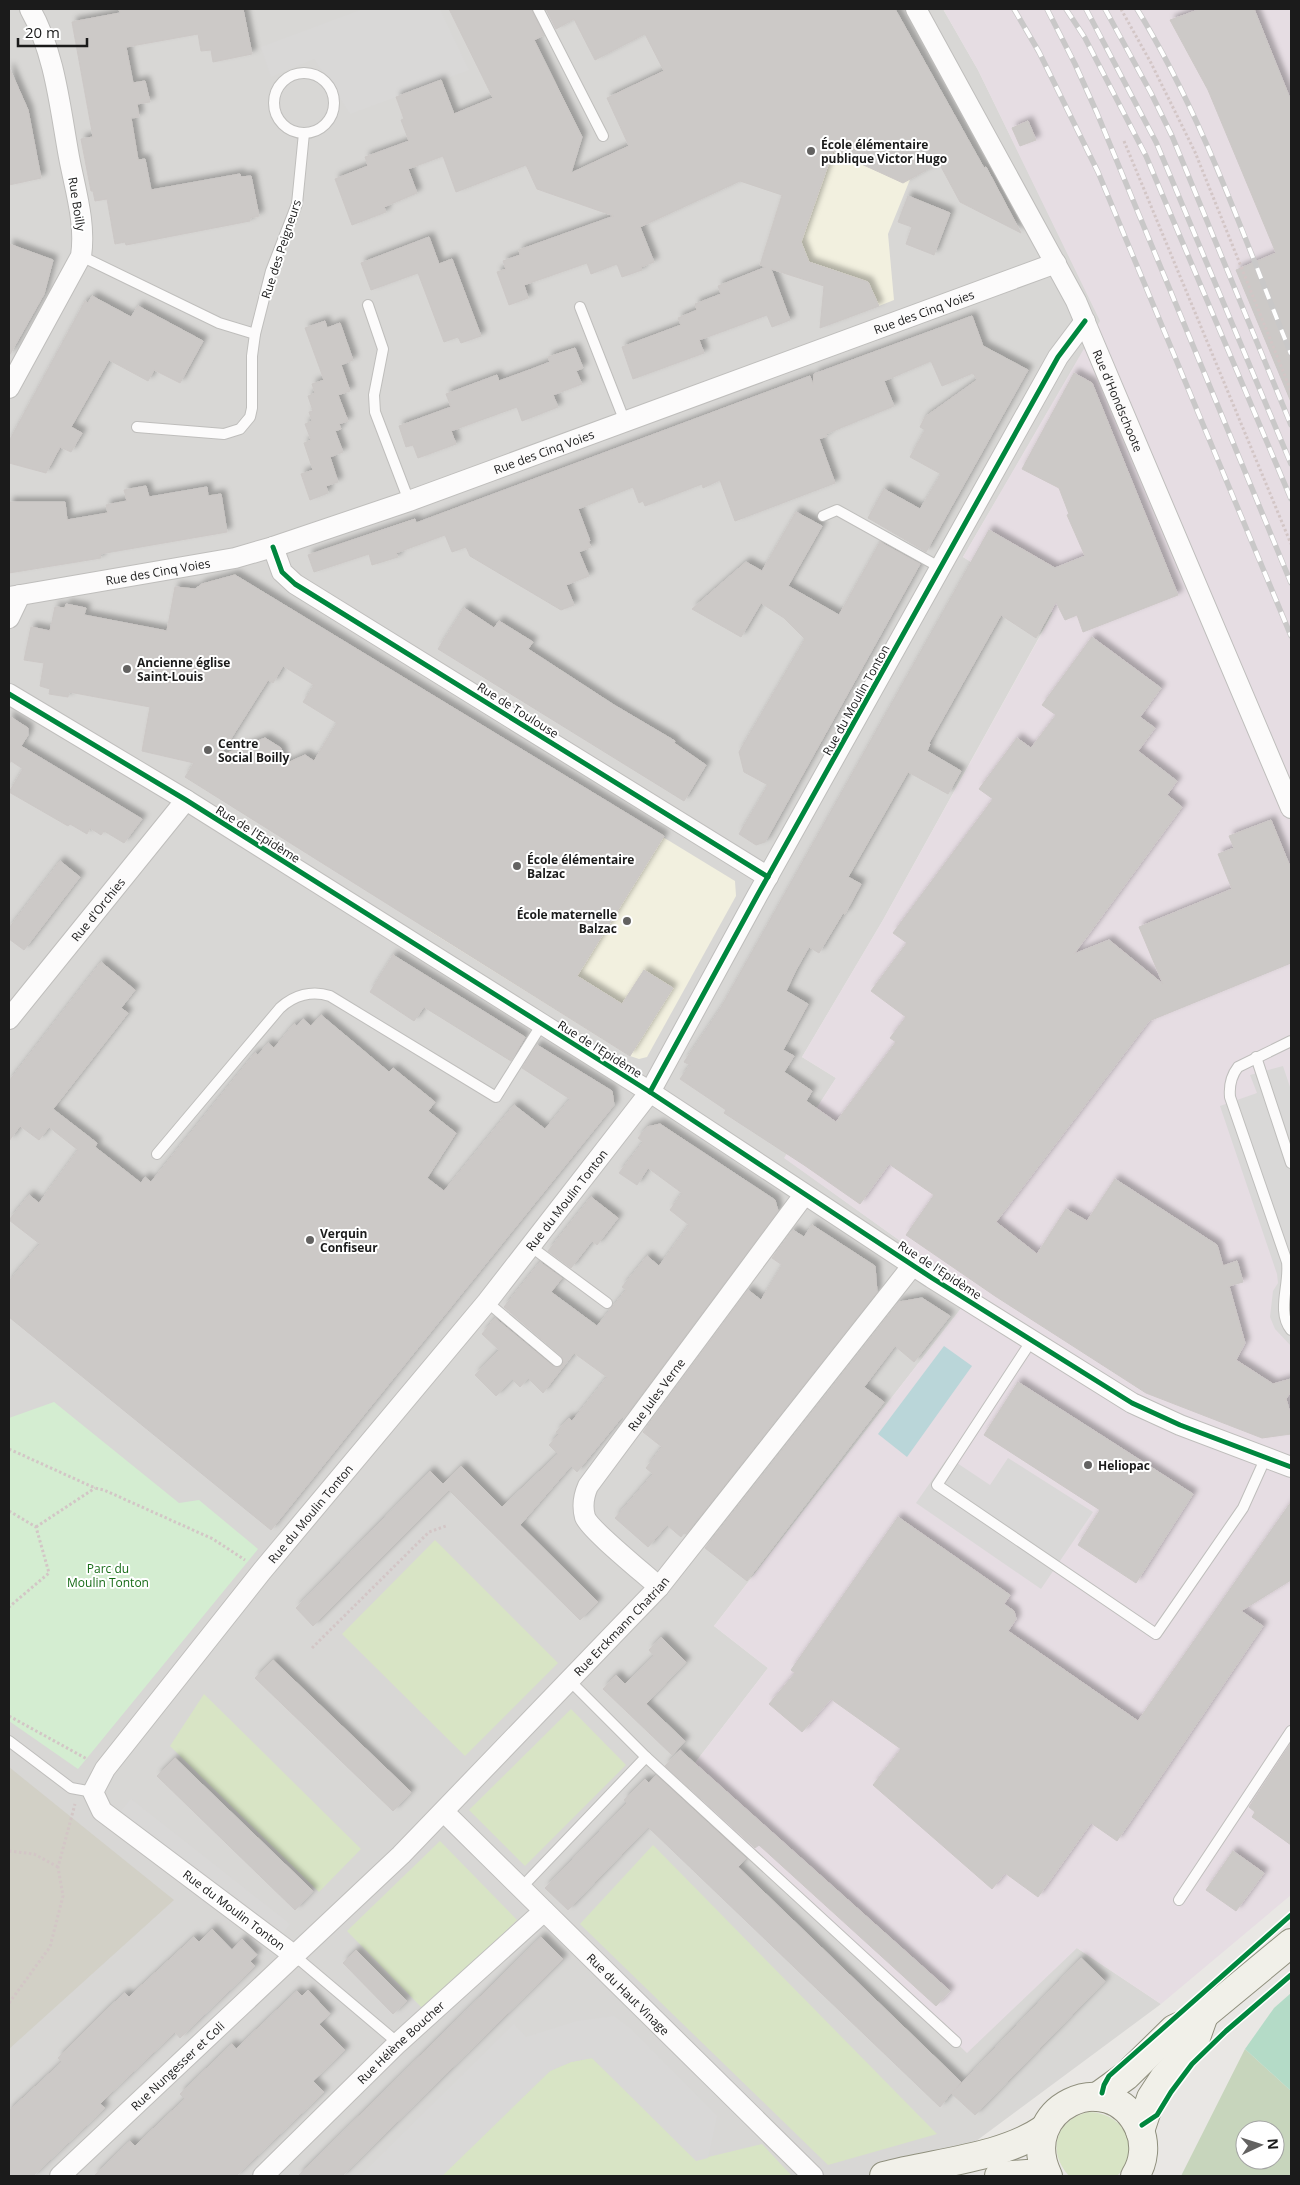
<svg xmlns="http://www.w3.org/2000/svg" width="1300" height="2185" font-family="'Open Sans',sans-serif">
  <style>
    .residential { fill: #d8d7d5 }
    .industrial { fill: #e6dde3 }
    .education { fill: #f2f0df }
    .construction { fill: #d2d0c6 }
    .grass { fill: #d8e4c5 }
    .forest { fill: #c7d5bc; fill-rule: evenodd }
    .park { fill: #d4edd1 }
    .pitch { fill: #b4dbc7 }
    .parking { fill: #d9d8d7 }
    .water { fill: #bad6d9 }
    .building { fill: #ccc9c7; stroke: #ccc8c6; fill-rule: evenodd; filter: url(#shadow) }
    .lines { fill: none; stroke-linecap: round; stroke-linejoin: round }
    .service-casing { stroke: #bfbebc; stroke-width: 12 }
    .minor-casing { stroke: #bfbebc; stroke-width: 22 }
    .secondary-casing { stroke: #90907e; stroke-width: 30 }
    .path { stroke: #d3c6c6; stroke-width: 3; stroke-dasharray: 2.5 2.5; stroke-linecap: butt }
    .service { stroke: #fcfbfb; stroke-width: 10 }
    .minor { stroke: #fcfbfb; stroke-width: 20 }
    .secondary { stroke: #f1f0e9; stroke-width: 28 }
    .rail-casing { stroke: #c9c8c8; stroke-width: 5.5 }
    .rail { stroke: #fff; stroke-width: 4; stroke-dasharray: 11; stroke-linecap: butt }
    .cycleway-casing { stroke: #fff; stroke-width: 8 }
    .cycleway { stroke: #00873e; stroke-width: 5 }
    .poi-dot { fill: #636261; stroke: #fff; stroke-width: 2 }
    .labels { text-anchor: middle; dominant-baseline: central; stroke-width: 4; stroke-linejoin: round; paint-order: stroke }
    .poi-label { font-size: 12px; font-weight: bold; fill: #1b1b1b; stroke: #fff; text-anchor: start }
    .street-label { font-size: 12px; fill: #1b1b1b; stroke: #fff }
    .park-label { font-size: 12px; fill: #176b17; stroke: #fff }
  </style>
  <defs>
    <filter id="shadow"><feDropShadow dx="4.5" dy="-4.5" stdDeviation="2.5" flood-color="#0004"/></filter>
  </defs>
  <rect width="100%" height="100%" fill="#e9e7e4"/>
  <polygon class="residential" points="9,9 943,9 978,70 1101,321 963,557 1053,612 883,920 802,1057 836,1078 785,1158 973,1293 714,1626 768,1668 681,1781 1077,1948 1161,2004 929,2176 9,2176"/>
  <polygon class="industrial" points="943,9 1291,9 1291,1895 1161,2004 1077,1948 967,2053 681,1781 768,1668 714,1626 973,1293 784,1158 836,1078 802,1057 883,920 1053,613 963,557 1100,321 978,70"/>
  <g class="education">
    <polygon points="758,9 768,9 790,52 911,177 888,234 894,300 879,306 872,291 859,297 760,265 782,195 707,34"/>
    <polygon points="535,759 735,881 736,896 647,1057 639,1059 630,1056 428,930"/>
  </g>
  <polygon class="construction" points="9,1767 174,1900 9,2049"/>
  <g class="grass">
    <polygon points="435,1540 558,1663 465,1756 342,1634"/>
    <polygon points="204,1694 361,1849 319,1892 170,1746"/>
    <polygon points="571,1709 626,1765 525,1866 469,1810"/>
    <polygon points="440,1841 517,1920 425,2011 347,1931"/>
    <polygon points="653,1845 937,2134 828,2165 580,1924"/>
    <polygon points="592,2058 696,2160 762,2144 791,2175 442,2176 550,2071 571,2062"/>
    <path d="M1089 2112C1125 2113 1143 2150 1117 2176H1069C1046 2151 1056 2119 1089 2112Z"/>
  </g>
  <path class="forest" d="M1245 2049 1291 2091V2176H1181ZM1245 2130H1275V2160H1245Z"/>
  <polygon class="park" points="54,1402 179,1503 199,1500 258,1549 78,1769 9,1721 9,1418"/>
  <polygon class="pitch" points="1291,1993 1291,2091 1245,2049 1274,2008"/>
  <g class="parking">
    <polygon points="363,9 440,9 469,70 350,114 314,59 271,77 261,47"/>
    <polygon points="1283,1066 1291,1090 1291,1346 1275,1329 1270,1317 1273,1291 1278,1283 1277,1274 1220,1106 1257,1093 1250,1075"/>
    <polygon points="948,1457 990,1485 1008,1458 1093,1512 1041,1589 916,1503"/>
    <polygon points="131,1799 290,1924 279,1938 120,1812"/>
    <polygon points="614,2016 631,2029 717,2116 708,2158 696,2161 592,2058 571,2062 550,2071 442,2176 360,2176 514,2024 526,2037 577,2021"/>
  </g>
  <polygon class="water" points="944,1346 972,1366 907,1457 878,1434"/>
  <g class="building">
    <polygon points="119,9 243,9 252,54 213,62 211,50 201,51 198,34 126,47 133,83 145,81 150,102 137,104 139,117 131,118 138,160 145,159 151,190 240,174 241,177 251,176 259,216 250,218 250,221 126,245 125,242 115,244 107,199 95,201 93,191 91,191 81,139 93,137 72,22 120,13"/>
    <polygon points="449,9 531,9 544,35 534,40 582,137 571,173 629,146 607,98 664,71 645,34 595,60 574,19 556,29 546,9 895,9 984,168 986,167 1021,233 960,202 939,163 903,183 833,151 801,242 809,262 868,282 879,306 820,328 824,286 771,269 790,320 772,327 767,315 724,331 699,340 704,353 633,379 622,347 681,325 678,318 697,310 695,304 721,294 718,286 766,267 760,265 782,195 740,181 640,227 654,262 641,267 642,270 622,277 617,264 591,274 587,263 524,285 528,298 509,305 497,272 506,269 503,261 520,255 519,250 614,216 537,189 526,165 456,192 443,156 408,169 417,193 384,207 386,212 352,225 335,179 368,166 365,157 409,141 401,120 404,119 396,97 441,80 454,114 493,98"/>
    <polygon points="1201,9 1254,9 1291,101 1291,402 1236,270 1276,253 1208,90 1170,20"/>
    <polygon points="9,67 28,110 41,178 9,185"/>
    <polygon points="1028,121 1036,140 1020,146 1012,128"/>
    <polygon points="908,196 950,213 934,255 906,244 912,227 898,222"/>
    <polygon points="429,237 439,264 452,259 481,336 461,343 458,337 444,342 418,273 371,290 361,263"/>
    <polygon points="9,244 53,260 44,294 9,356"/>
    <polygon points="92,296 131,317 138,306 203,341 180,383 154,370 148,381 109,360 71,427 82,433 71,452 60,447 46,473 9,463 9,441 85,301 88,303"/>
    <polygon points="972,316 983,346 1028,370 926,552 868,518 884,489 920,509 941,474 910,457 925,430 920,427 925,417 977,380 973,373 942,386 931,361 884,381 894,406 826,434 827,436 819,439 835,483 735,521 720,480 703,488 702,484 645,506 643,501 639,503 633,487 578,509 590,541 588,541 591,547 579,552 589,576 566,585 574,605 561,610 470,556 466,547 452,552 445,535 396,553 398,557 372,565 369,554 314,572 308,555 415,519 416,523 810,376 813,385 814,374"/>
    <polygon points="325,321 327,328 340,323 353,360 341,365 350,391 338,395 348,421 339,424 341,429 335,431 343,452 330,457 338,482 326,486 328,493 310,500 301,474 313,470 304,443 311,440 305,424 312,421 309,412 313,411 308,396 315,393 312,384 324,380 305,328"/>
    <polygon points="575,348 583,368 576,371 582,384 553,395 558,407 522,421 517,407 481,420 451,431 456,444 418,458 413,445 406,447 399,426 451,407 446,394 497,375 499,381 532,369 550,362 548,357"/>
    <polygon points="1074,373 1092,383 1178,595 1083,632 1077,615 1065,620 1056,602 1036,638 1001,615 929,743 930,744 927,751 961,771 948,794 908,772 848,877 861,884 845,914 843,913 819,953 809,947 796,970 786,991 808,1004 783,1050 794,1056 784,1072 812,1091 806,1101 836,1122 896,1042 890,1038 906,1017 871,991 907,943 893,933 993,799 979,789 1017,738 1031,748 1056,715 1042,705 1092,637 1161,688 1140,717 1155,728 1138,751 1177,781 1167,795 1182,807 1074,954 1109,940 1163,984 1139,927 1232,889 1218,854 1234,848 1229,836 1271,820 1291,869 1291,963 1149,1021 996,1222 1037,1254 1066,1209 1087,1221 1115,1179 1217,1245 1223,1266 1237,1261 1243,1282 1229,1286 1245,1343 1236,1360 1273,1384 1291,1379 1291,1391 1286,1399 1291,1416 1291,1434 1262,1438 1146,1393 995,1296 906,1235 934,1195 889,1164 860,1204 804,1165 724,1113 726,1110 680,1079 690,1065 684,1062 720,1009 989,530 1055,568 1085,556 1067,515 1069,514 1059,488 1022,469"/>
    <polygon points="146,486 149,497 207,487 208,496 221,494 227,532 100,554 101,558 9,573 9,502 65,502 67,520 108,513 106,505 127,501 124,490"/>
    <polygon points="796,512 822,526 788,586 839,615 880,542 920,564 765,842 756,845 739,834 768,785 744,772 739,752 805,639 784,618 761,603 741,637 692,609 746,562 762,571"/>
    <path d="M235 575 664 836 577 976 622 1004 644 970 673 988 630 1056 185 777 194 763 142 751 150 707 69 692 68 697 49 694 50 689 40 686 44 663 24 660 31 627 50 631 55 607 65 608 66 604 86 608 84 615 167 631 175 587 195 589 202 584ZM283 666 314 685 303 702 337 723 314 761 305 755 285 764 281 748 265 738 220 756 268 680 273 683Z"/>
    <polygon points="464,608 494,628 499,621 533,642 528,649 614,705 675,741 674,743 706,765 684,801 438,649"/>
    <polygon points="9,716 28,728 28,735 21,746 142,819 124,843 104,831 101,835 90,828 87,834 70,824 68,826 9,792 23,769 11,761 9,764"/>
    <polygon points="60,861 80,877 24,950 9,939 9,928"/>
    <polygon points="393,955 525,1037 511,1061 424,1007 414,1021 370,992"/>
    <polygon points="101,962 135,990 121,1008 128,1013 53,1109 97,1143 95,1147 141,1183 145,1177 151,1182 255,1053 258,1055 268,1043 274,1048 294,1024 297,1026 303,1019 311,1026 321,1015 389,1072 393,1068 435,1102 428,1111 456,1133 427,1178 444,1191 514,1105 545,1129 570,1099 522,1068 537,1045 612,1091 614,1105 271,1530 9,1317 9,1281 40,1244 9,1220 29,1195 39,1203 78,1150 49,1127 39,1140 20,1126 9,1141 9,1081"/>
    <polygon points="660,1124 775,1200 778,1211 624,1418 622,1417 577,1472 571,1466 520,1525 598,1602 580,1620 449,1490 313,1626 296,1608 430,1471 443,1484 461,1466 502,1507 558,1454 549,1445 559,1434 556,1432 569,1418 572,1421 607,1377 574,1353 543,1393 528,1378 520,1387 512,1379 496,1396 475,1375 499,1350 482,1334 495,1318 553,1366 560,1367 564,1362 561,1356 504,1307 540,1262 562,1278 551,1292 597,1326 626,1290 622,1287 647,1256 659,1266 689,1225 670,1210 682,1193 648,1168 637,1185 619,1173 643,1142 638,1138 647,1127"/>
    <polygon points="591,1197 618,1218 597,1245 592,1241 571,1268 548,1251"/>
    <polygon points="812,1225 875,1266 877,1292 686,1534 684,1533 681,1537 667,1525 648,1547 615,1518 653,1474 646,1468 662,1447 643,1432 748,1290 761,1300 782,1265 772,1258 793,1230 804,1237"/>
    <polygon points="922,1298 950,1316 914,1362 895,1346 864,1387 884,1402 747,1581 705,1548 899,1302"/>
    <polygon points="1018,1382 1193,1494 1136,1583 1078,1545 1100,1510 984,1435"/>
    <polygon points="1291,1502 1291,1580 1241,1611 1263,1626 1117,1841 1091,1823 1038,1897 1005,1873 992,1889 873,1785 901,1749 831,1699 802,1732 769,1704 795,1673 791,1670 898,1517 1010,1595 1004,1604 1014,1611 1016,1619 1008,1631 1138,1721"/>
    <polygon points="661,1637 686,1662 646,1704 685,1741 672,1755 603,1689 616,1675 625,1684 654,1656 649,1650"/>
    <polygon points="273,1660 411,1792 393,1811 255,1678"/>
    <polygon points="1291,1743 1291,1845 1252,1817 1255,1812 1249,1807"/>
    <polygon points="680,1750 950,1991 936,2006 759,1845 755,1848 665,1766"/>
    <polygon points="175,1758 313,1891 295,1910 157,1776"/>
    <polygon points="656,1775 746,1858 738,1867 961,2082 953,2092 1081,1958 1105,1981 975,2115 951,2093 940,2107 648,1827 568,1910 545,1888 627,1803 624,1800 645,1779 649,1783"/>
    <polygon points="1233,1851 1264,1873 1236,1911 1206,1890"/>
    <polygon points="212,1929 232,1950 242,1939 257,1955 250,1961 255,1966 180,2038 175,2032 113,2091 100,2104 105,2108 33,2176 9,2176 9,2111 62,2062 58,2058 106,2010 125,1993 129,1997 194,1937 199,1942"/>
    <polygon points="541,1937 563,1959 342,2176 298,2176"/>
    <polygon points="356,1950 407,2001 393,2014 343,1963"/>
    <polygon points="308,1990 330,2014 319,2024 345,2050 313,2081 324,2092 236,2176 94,2176 130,2141 135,2146 172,2111 185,2099 180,2094 232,2044 236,2049 297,1991 302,1996"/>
  </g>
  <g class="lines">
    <defs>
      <g id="service">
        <polyline points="538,9 603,136"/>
        <circle cx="304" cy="103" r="30"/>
        <polyline points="81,256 219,323 255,334"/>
        <polyline points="368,305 383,349 374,395 375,412 409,501"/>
        <polyline points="580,307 625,422"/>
        <polyline points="137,427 224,434 240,429 250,417 252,408 252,356 255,334 271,271 297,204 304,133"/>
        <polyline points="823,516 837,510 941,568"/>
        <path d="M1291 1041 1238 1067C1231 1076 1229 1086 1230 1097L1287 1262C1290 1285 1276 1311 1291 1330"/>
        <polyline points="1256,1057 1291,1163"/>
        <path d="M157 1154 280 1008C294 995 312 990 330 996L496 1097 542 1024"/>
        <polyline points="530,1246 607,1303"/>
        <polyline points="487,1302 557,1361"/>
        <polyline points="1032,1340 937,1485 1156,1634 1243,1508 1266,1457"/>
        <polyline points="9,1741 71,1788 93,1792"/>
        <polyline points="646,1757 956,2042"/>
        <polyline points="521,1888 646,1757 570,1681"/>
        <polyline points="1179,1900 1291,1731"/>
        <polyline points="295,1956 398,2043"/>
      </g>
      <g id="minor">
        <path id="s1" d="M916 9 1076 301 1291 808"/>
        <path d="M9 388 81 256C86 223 75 189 69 157 60 108 55 53 30 9"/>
        <polyline points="273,547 282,572 295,584 768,877"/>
        <path id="s2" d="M9 597 235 558 273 547 409 501 1056 263"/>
        <polyline points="9,618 20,595"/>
        <polyline points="9,694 186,800 542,1024 650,1092 932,1278 1132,1403 1180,1425 1291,1467"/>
        <path id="s3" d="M9 1019 186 800"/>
        <path id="s4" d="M659 1587C646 1575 589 1529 585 1517 582 1506 584 1495 588 1486L804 1195"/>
        <path id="s5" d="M444 1812 813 2176"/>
        <path id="s6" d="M295 1956 102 1811 93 1792 105 1769 262 1571 487 1302 650 1092 757 896 1058 357 1085 321"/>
        <path id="s7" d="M60 2176 401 1855 659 1587 913 1265"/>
        <path id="s8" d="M263 2176 398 2043 544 1911"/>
      </g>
      <g id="secondary">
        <polyline points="1097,2097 1126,2076 1174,2029 1204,2015 1291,1943"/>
        <polyline points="1140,2131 1151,2098 1164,2078 1193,2046 1204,2015"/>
        <path d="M884 2176C935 2162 1000 2159 1044 2129"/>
        <polyline points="999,2176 1027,2174 1046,2176"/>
        <path d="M1048 2176C1015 2108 1110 2064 1139 2128 1146 2144 1144 2162 1135 2176"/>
      </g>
    </defs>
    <use href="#service" class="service-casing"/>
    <use href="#minor" class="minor-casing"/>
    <use href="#secondary" class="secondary-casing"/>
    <g class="path">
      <polyline points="1121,9 1151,63 1195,152 1291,391"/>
      <polyline points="1124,141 1291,544"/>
      <polyline points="9,1449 95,1488 104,1490 213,1539 245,1560"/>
      <polyline points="9,1511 36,1527 49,1573 9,1607"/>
      <polyline points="36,1527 95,1488"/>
      <polyline points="312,1648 429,1532 446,1526"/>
      <polyline points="9,1716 87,1759"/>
      <polyline points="9,1851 34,1854 58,1867"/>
      <polyline points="9,2003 50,1947 63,1896 58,1867 75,1804"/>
    </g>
    <use href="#service" class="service"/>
    <use href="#minor" class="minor"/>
    <use href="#secondary" class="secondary"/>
    <defs>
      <g id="rail">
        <polyline points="1014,9 1039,52 1098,172 1291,636"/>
        <polyline points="1047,9 1075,64 1097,113 1291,583"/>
        <polyline points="1066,9 1085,38 1146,156 1291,499"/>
        <polyline points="1086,9 1156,142 1291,464"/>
        <polyline points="1105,9 1151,93 1172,136 1291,425"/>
        <path d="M1137 9C1203 116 1244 238 1291 354"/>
      </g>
    </defs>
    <use href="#rail" class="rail-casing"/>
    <use href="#rail" class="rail"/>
    <defs>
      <g id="cycleway">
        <polyline points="273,547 282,572 295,584 768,877"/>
        <polyline points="9,694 186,800 542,1024 650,1092 932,1278 1132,1403 1180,1425 1291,1467"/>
        <polyline points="650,1092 757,896 1058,357 1085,321"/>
        <polyline points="1102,2093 1104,2085 1109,2076 1291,1915"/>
        <polyline points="1142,2125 1157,2115 1171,2092 1192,2064 1226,2031 1291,1975"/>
      </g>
    </defs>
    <use href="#cycleway" class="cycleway-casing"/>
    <use href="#cycleway" class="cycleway"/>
  </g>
  <g class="poi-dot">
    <circle cx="811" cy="151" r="5"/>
    <circle cx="127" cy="669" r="5"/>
    <circle cx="208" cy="750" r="5"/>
    <circle cx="517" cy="866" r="5"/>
    <circle cx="627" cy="921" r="5"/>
    <circle cx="310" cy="1240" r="5"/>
    <circle cx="1088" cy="1465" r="5"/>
  </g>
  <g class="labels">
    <g class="poi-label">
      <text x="821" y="144">École élémentaire<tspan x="821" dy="14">publique Victor Hugo</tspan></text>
      <text x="137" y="662">Ancienne église<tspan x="137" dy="14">Saint-Louis</tspan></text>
      <text x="218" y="743">Centre<tspan x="218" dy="14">Social Boilly</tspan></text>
      <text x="527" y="859">École élémentaire<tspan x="527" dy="14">Balzac</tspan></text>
      <text x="617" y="914" text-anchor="end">École maternelle<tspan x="617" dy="14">Balzac</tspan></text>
      <text x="320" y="1233">Verquin<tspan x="320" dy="14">Confiseur</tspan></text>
      <text x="1098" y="1465">Heliopac</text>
    </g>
    <g class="street-label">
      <text transform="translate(77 204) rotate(81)">Rue Boilly</text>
      <text transform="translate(281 249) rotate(-72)">Rue des Peigneurs</text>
      <text stroke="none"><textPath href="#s2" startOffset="961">Rue des Cinq Voies</textPath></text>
      <text stroke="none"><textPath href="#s1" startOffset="441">Rue d'Hondschoote</textPath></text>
      <text stroke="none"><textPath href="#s2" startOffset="556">Rue des Cinq Voies</textPath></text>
      <text stroke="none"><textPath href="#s2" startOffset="151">Rue des Cinq Voies</textPath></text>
      <text transform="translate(856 700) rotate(-61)">Rue du Moulin Tonton</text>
      <text transform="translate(518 710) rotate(32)">Rue de Toulouse</text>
      <text transform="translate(258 834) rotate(32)">Rue de l'Epidème</text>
      <text stroke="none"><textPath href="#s3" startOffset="141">Rue d'Orchies</textPath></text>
      <text transform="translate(600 1049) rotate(32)">Rue de l'Epidème</text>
      <text stroke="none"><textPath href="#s6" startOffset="1021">Rue du Moulin Tonton</textPath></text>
      <text transform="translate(940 1270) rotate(33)">Rue de l'Epidème</text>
      <text stroke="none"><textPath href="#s4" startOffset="248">Rue Jules Verne</textPath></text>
      <text stroke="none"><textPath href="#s6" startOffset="616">Rue du Moulin Tonton</textPath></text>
      <text stroke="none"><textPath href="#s7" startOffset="786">Rue Erckmann Chatrian</textPath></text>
      <text transform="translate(234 1910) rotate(37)">Rue du Moulin Tonton</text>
      <text stroke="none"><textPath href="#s5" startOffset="259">Rue du Haut Vinage</textPath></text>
      <text stroke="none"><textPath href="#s8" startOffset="192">Rue Hélène Boucher</textPath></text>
      <text stroke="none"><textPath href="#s7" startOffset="161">Rue Nungesser et Coli</textPath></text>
    </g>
    <g class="park-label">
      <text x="108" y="1568">Parc du<tspan x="108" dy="14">Moulin Tonton</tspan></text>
    </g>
  </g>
  <rect width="1300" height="2185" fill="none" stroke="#1b1b1b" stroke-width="20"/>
  <g transform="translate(1260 2145) rotate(86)"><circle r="24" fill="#ffffff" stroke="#a4a4a4"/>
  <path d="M0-4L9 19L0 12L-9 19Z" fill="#636261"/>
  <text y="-8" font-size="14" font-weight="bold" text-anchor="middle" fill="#1b1b1b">N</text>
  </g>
  <path d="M18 38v8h69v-8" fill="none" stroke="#1b1b1b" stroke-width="2.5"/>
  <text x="25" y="38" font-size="15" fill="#1b1b1b" stroke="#ffffff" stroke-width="4" paint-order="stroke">20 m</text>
</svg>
